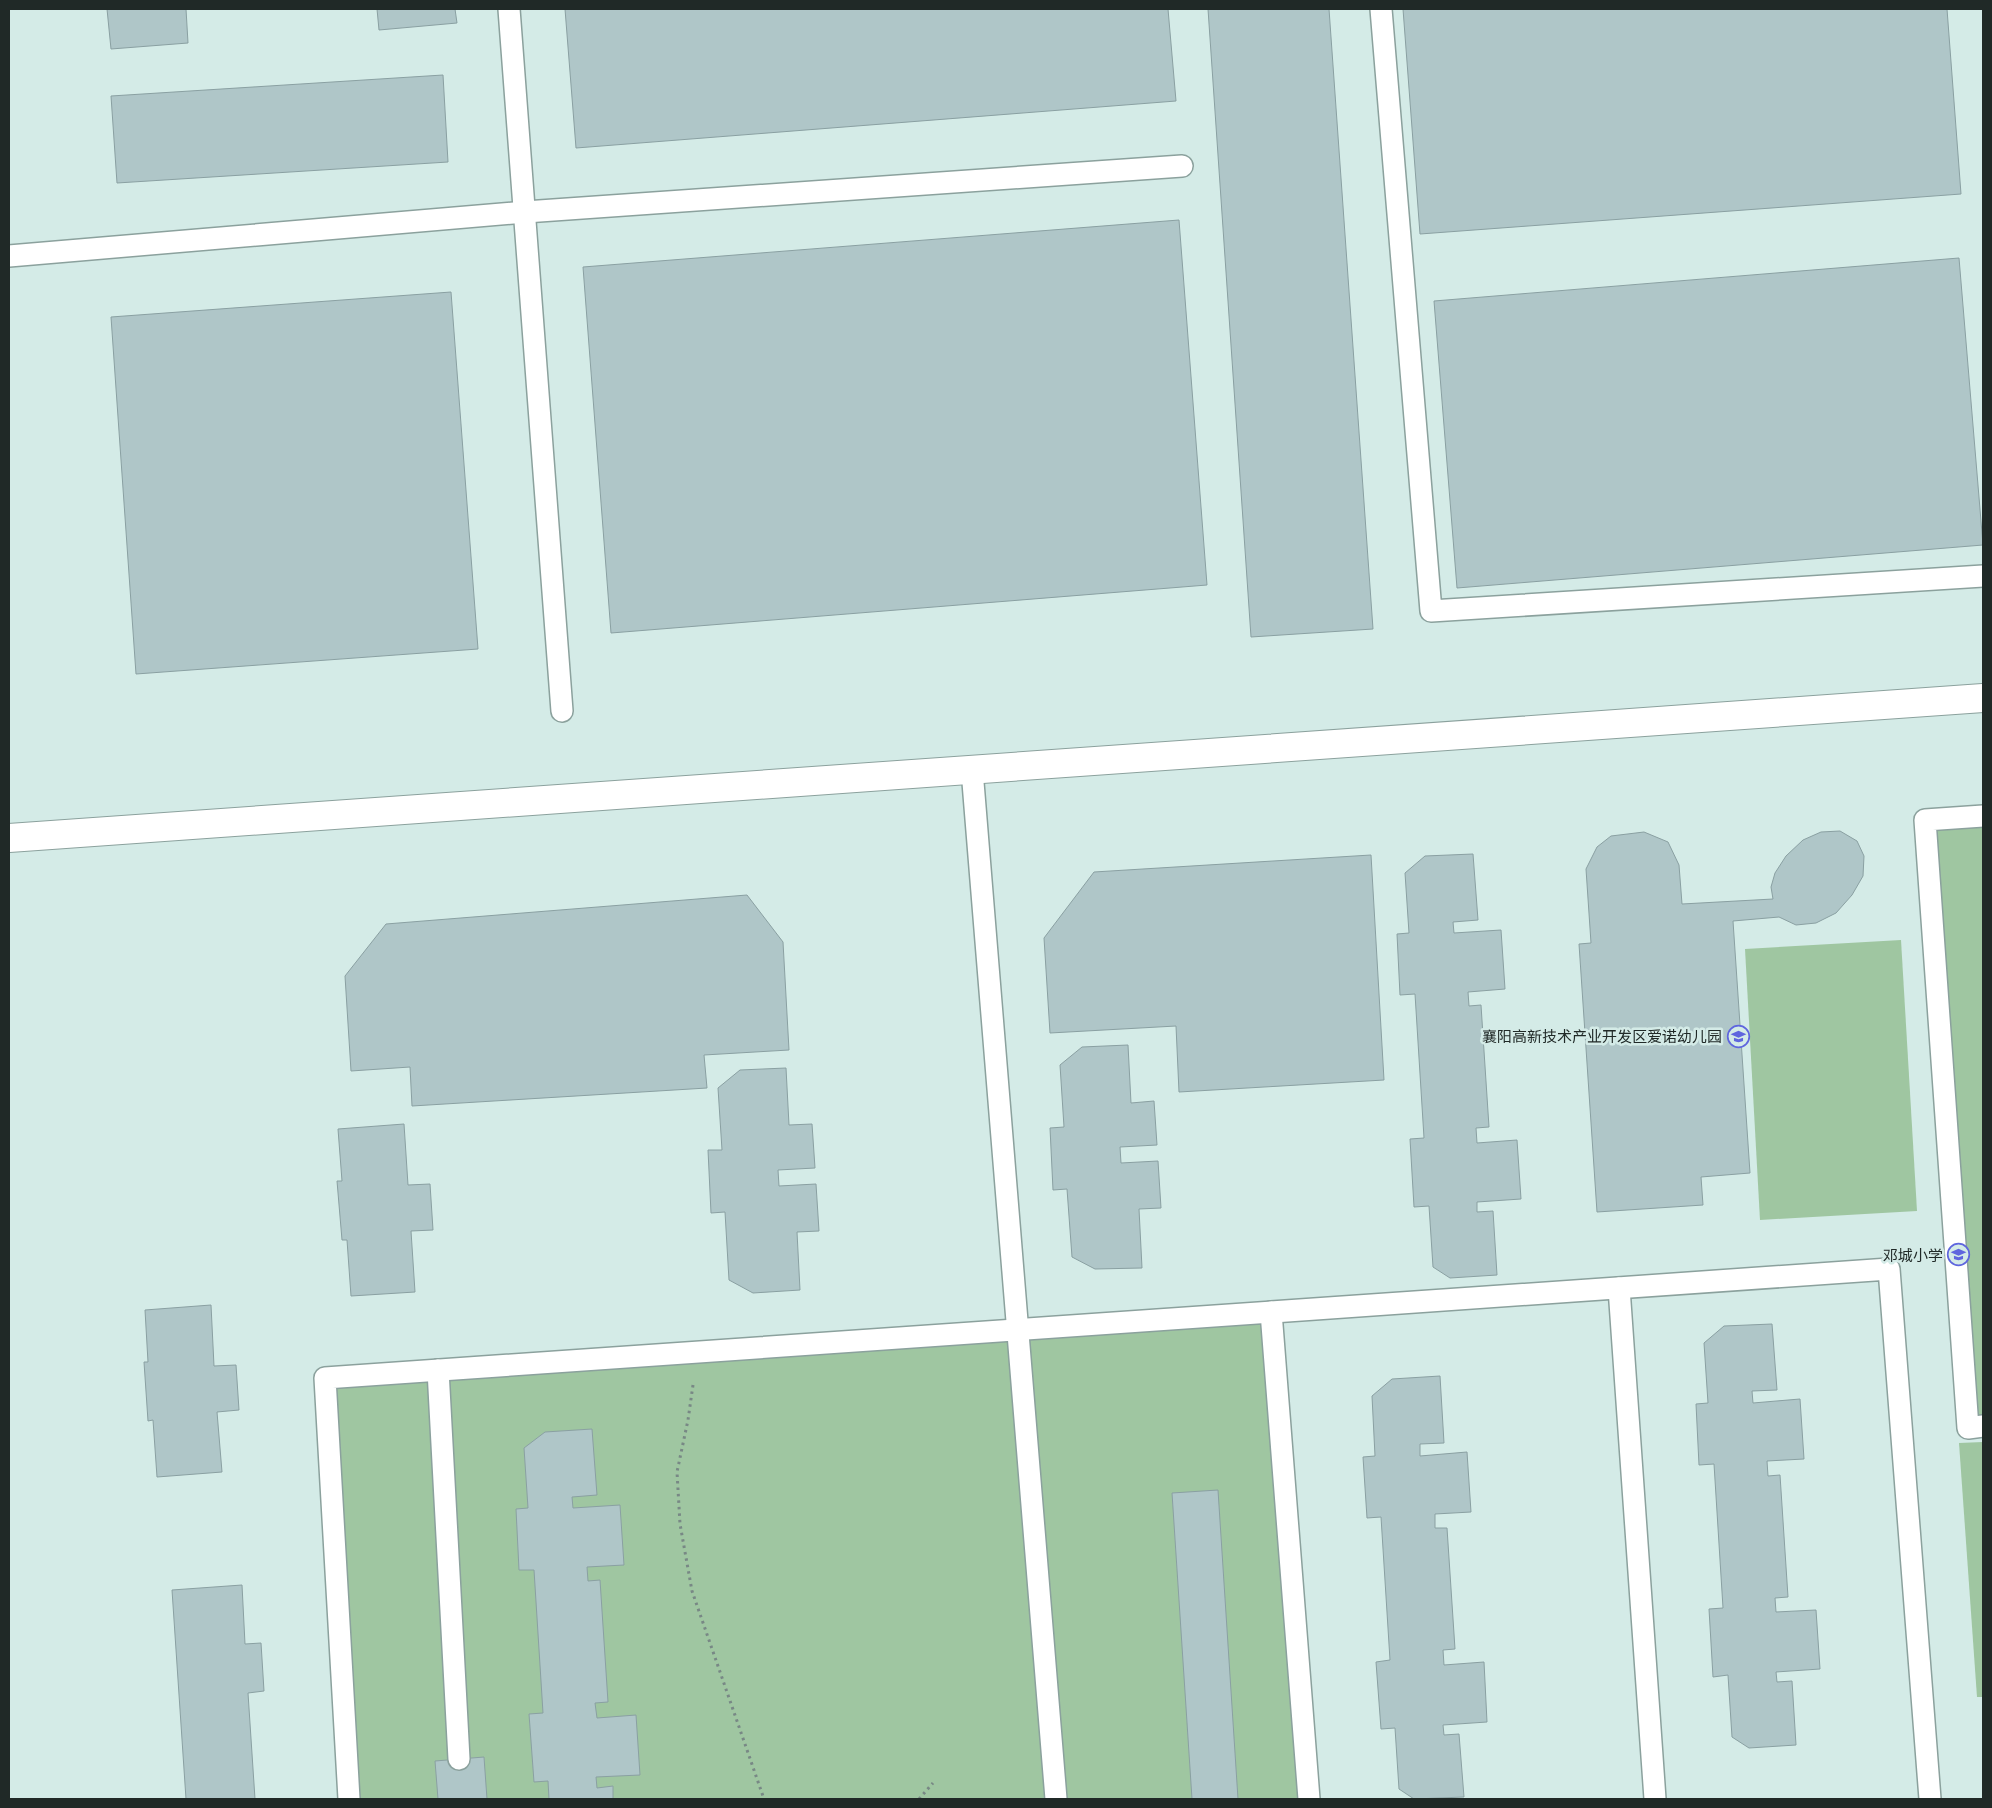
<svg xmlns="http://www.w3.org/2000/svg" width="1992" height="1808" font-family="Quicksand,'Noto Sans SC',sans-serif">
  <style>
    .green { fill: #9fc6a1 }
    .building { fill: #afc6c8; stroke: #8aa0a2 }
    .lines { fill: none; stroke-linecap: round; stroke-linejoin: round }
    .service-casing { stroke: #8ba19d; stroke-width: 24 }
    .tertiary-casing { stroke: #8ba19d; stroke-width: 30 }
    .path { stroke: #788885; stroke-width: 3; stroke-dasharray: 2.5 4; stroke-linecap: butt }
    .service { stroke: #fff; stroke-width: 21 }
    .tertiary { stroke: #fff; stroke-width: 28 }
    .labels { text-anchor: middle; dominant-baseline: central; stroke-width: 5; stroke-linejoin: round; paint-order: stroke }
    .poi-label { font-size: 15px; fill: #202927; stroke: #d4ebe7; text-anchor: end }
  </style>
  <rect width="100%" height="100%" fill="#d4ebe7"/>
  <g class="green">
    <polygon points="1983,816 1983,1426 1968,1428 1925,820"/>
    <polygon points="1901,940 1917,1211 1760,1220 1745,949"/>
    <polygon points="1271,1312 1309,1799 348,1799 325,1378"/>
    <polygon points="1983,1442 1983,1697 1977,1697 1959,1443"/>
  </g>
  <g class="building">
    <polygon points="107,9 186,9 188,43 111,49"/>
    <polygon points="377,9 455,9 457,23 379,30"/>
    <polygon points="565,9 1168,9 1176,101 576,148"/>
    <polygon points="1208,9 1329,9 1373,629 1251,637"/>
    <polygon points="1403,9 1947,9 1961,194 1420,234"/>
    <polygon points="443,75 448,162 117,183 111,96"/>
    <polygon points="1179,220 1207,585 611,633 583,267"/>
    <polygon points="1959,258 1983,545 1457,588 1434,301"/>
    <polygon points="451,292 478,649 136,674 111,317"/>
    <polygon points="1840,831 1857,841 1864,856 1863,876 1852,895 1836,913 1816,923 1796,925 1779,917 1733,921 1750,1173 1701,1177 1703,1205 1597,1212 1579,944 1591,943 1586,869 1597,847 1611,836 1644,832 1668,842 1679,865 1682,904 1773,899 1771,887 1775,873 1786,856 1803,840 1821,832"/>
    <polygon points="1473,854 1478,920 1453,922 1454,933 1501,930 1505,989 1468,992 1469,1006 1481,1005 1489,1127 1476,1128 1477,1143 1517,1140 1521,1199 1477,1202 1477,1212 1493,1211 1497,1275 1450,1278 1433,1267 1429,1206 1414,1207 1410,1139 1424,1138 1415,994 1400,995 1397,934 1409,933 1405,873 1425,856"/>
    <polygon points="1371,855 1384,1080 1179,1092 1176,1026 1050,1033 1044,938 1094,872"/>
    <polygon points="747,895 783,942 789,1050 704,1055 707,1088 412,1106 410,1067 351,1071 345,976 386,924"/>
    <polygon points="1128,1045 1131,1103 1154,1101 1157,1145 1120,1147 1121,1163 1158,1161 1161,1208 1139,1209 1142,1268 1095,1269 1072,1257 1067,1189 1053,1190 1050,1128 1064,1127 1060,1065 1082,1047"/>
    <polygon points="786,1068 789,1125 812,1124 815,1168 778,1170 779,1186 816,1184 819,1231 797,1232 800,1290 753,1293 729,1280 725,1212 711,1213 708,1150 722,1150 718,1088 740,1070"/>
    <polygon points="404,1124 408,1185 430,1184 433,1230 411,1231 415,1292 351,1296 347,1240 342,1240 337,1181 342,1181 338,1129"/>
    <polygon points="211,1305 214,1366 236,1365 239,1410 217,1412 222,1472 157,1477 153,1420 148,1421 144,1362 148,1362 145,1310"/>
    <polygon points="1772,1324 1777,1390 1752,1391 1753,1403 1800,1399 1804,1459 1767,1461 1768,1476 1780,1475 1788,1597 1775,1598 1776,1612 1816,1610 1820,1669 1776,1672 1777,1682 1792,1681 1796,1745 1749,1748 1732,1737 1728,1675 1713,1677 1709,1609 1723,1608 1714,1464 1699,1465 1696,1404 1708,1403 1704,1343 1724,1326"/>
    <polygon points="1440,1376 1444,1443 1420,1444 1420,1456 1467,1452 1471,1512 1435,1514 1435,1528 1447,1528 1455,1649 1443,1650 1444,1665 1484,1662 1487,1722 1443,1725 1444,1735 1459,1734 1464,1797 1414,1799 1399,1789 1395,1728 1381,1729 1376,1662 1390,1660 1381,1517 1367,1518 1363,1457 1375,1456 1372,1396 1392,1379"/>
    <polygon points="592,1429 597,1495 572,1497 573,1508 620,1505 624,1565 587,1567 588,1581 600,1580 608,1702 595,1703 597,1718 636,1715 640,1775 596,1777 597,1788 613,1786 613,1799 549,1799 548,1781 534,1782 529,1714 543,1713 534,1570 519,1570 516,1509 528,1508 524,1448 545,1432"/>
    <polygon points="1218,1490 1238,1799 1192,1799 1172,1493"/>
    <polygon points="242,1585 245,1644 261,1643 264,1691 248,1693 255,1799 186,1799 172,1590"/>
    <polygon points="484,1757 487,1799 438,1799 435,1761"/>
  </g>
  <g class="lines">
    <defs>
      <g id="service">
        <polyline points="509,9 562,711"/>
        <polyline points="1381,9 1431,611 1983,576"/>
        <polyline points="9,256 525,212 1182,166"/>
        <polyline points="972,770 1056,1799"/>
        <polyline points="1983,816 1925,820 1968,1428 1983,1426"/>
        <polyline points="1619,1288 1655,1799"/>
        <polyline points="1271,1312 1309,1799"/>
        <polyline points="438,1370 459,1759"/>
        <polyline points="349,1799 325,1378 1889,1269 1930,1799"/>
      </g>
      <polyline id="tertiary" points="9,838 1983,698"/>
    </defs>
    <use href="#service" class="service-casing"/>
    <use href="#tertiary" class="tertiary-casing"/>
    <g class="path">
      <polyline points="693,1385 688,1420 677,1472 680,1524 692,1591 764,1799"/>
      <polyline points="919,1799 933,1783"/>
    </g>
    <use href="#service" class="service"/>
    <use href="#tertiary" class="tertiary"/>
  </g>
  <defs>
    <symbol id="school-ring" viewBox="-11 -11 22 22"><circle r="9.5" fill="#d4ebe7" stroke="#5f66de" stroke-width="1.5"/><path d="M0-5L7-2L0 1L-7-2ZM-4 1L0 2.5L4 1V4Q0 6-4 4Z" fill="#5f66de"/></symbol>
  </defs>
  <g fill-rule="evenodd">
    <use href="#school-ring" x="1726" y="1024" width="25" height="25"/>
    <use href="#school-ring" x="1946" y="1242" width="25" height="25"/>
  </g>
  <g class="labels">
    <g class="poi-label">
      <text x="1722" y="1036">襄阳高新技术产业开发区爱诺幼儿园</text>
      <text x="1943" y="1255">邓城小学</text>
    </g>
  </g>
  <rect width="1992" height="1808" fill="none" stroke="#202927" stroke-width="20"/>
</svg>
